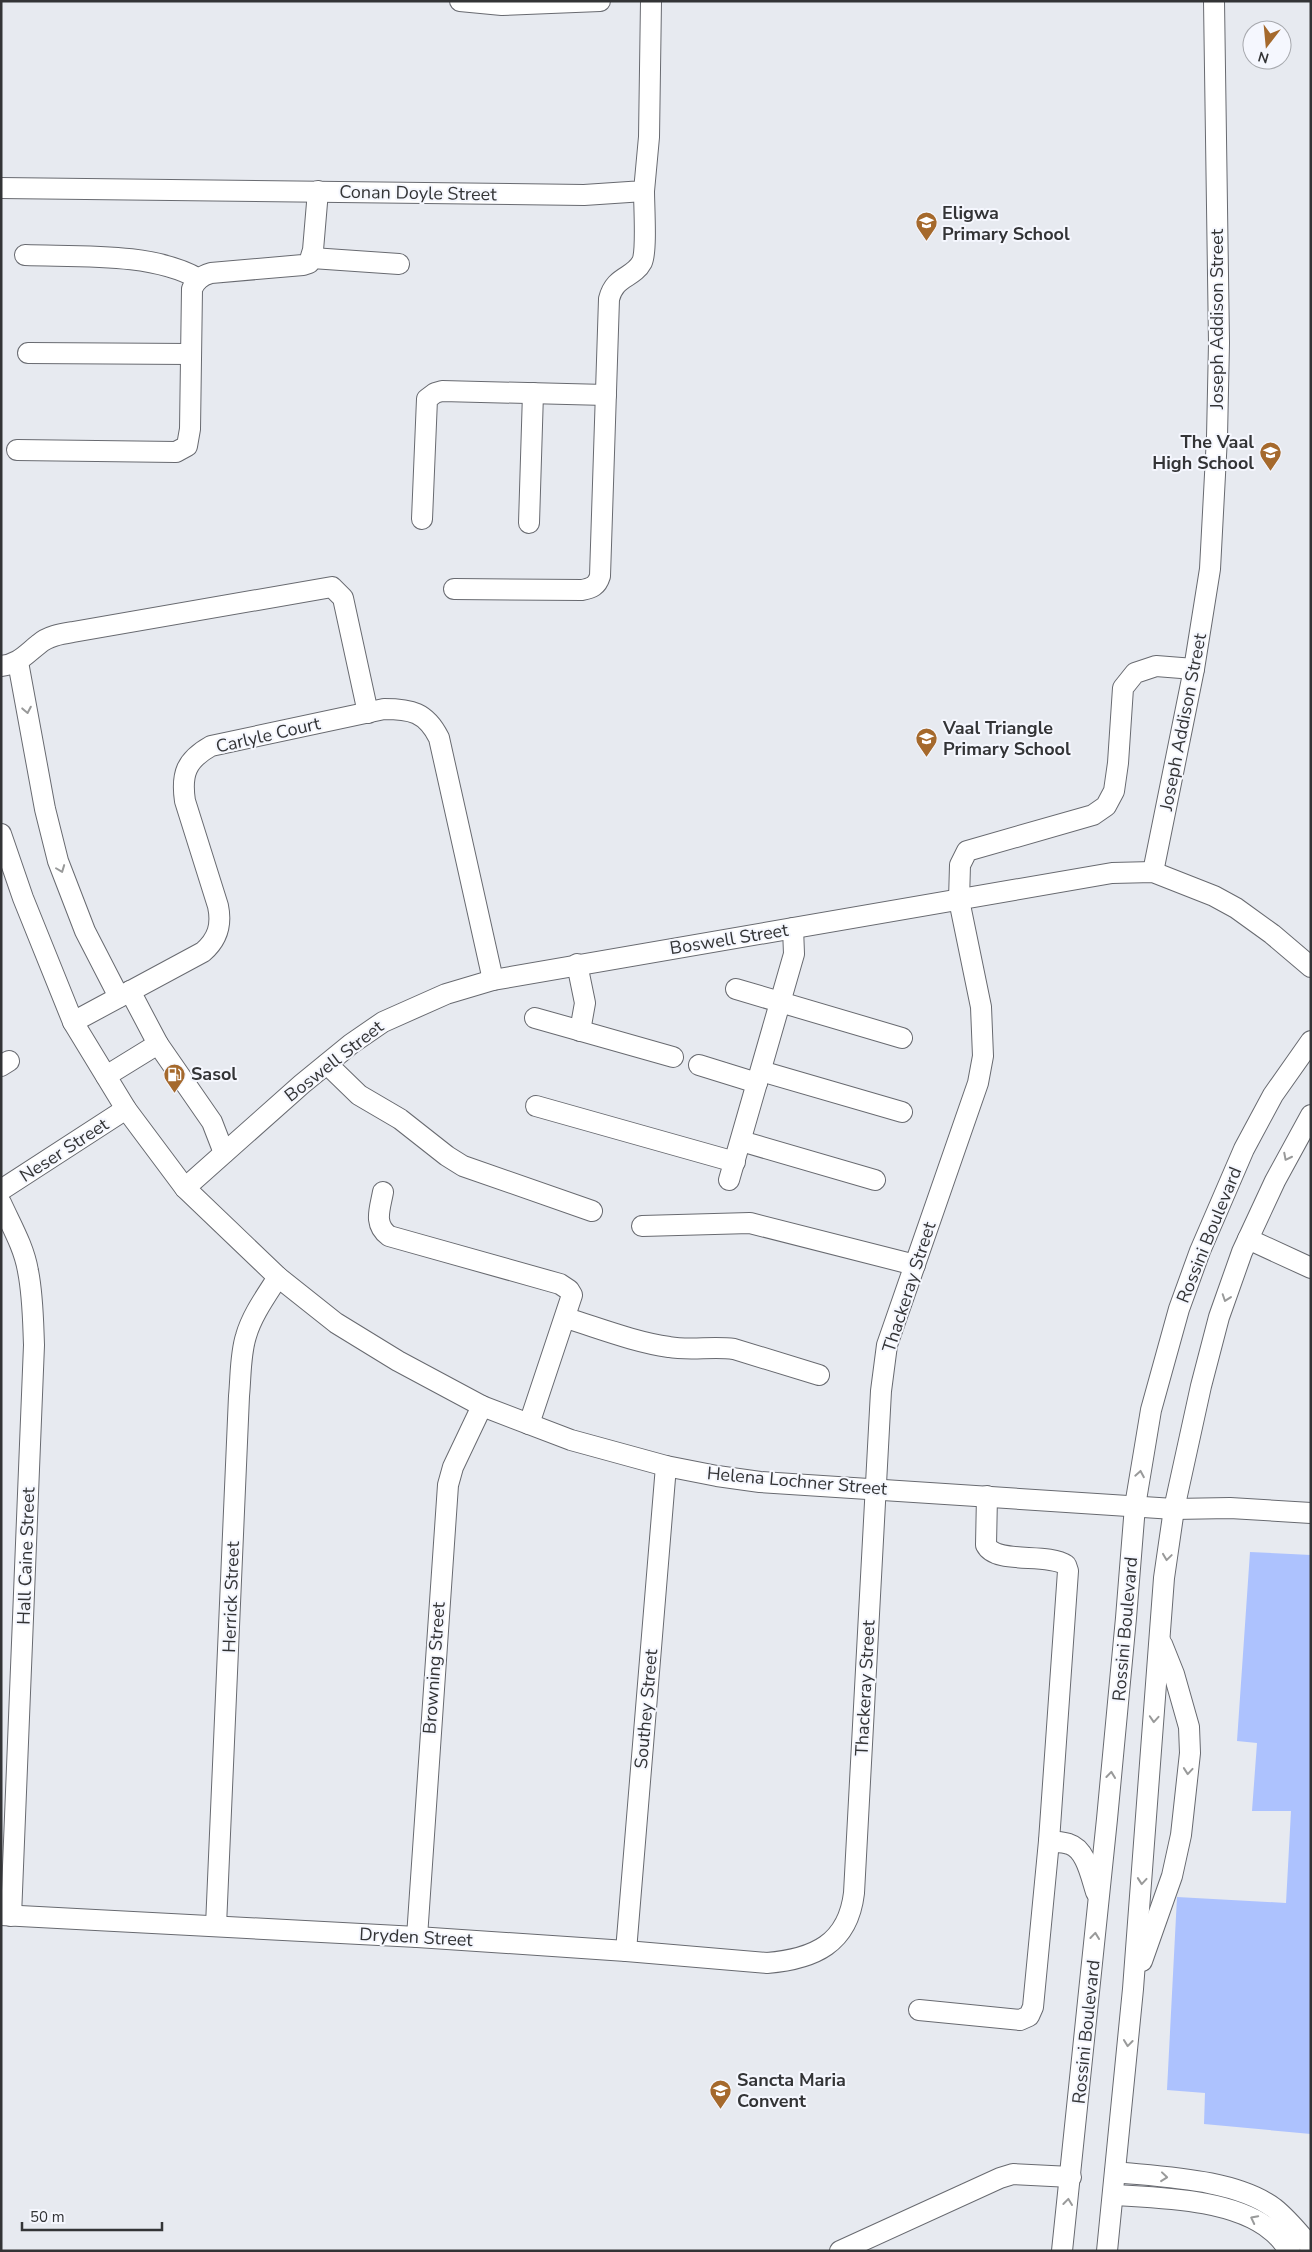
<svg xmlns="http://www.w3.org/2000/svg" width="1312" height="2252" font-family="'Nunito Sans',sans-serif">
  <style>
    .building { fill: #adc2fe }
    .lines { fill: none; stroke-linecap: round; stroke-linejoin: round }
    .minor-casing { stroke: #686a70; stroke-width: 22 }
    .minor { stroke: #fff; stroke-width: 20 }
    .oneway { stroke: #999a9a }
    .labels { text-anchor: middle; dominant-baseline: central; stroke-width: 4; stroke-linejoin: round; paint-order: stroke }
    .street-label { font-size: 18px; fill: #333436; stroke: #f5f7fe }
    .poi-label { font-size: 18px; font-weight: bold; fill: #333436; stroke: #f5f7fe; text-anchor: start }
  </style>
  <rect width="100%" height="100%" fill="#e7eaf0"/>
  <polygon class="building" points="1250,1552 1311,1555 1311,2134 1204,2124 1205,2093 1167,2090 1177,1897 1286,1903 1291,1811 1252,1811 1257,1743 1237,1741"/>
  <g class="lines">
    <defs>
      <g id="minor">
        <polyline points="460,1 502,5 600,1"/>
        <polyline points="1,188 584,195 644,191 649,137 651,1"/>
        <path d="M25 255C77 257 153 252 199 279"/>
        <polyline points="312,258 399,264"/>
        <polyline points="28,353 190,354"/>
        <path d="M17 450 176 452 187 446 190 429 192 289C196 280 201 276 211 273L303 265 309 263 313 250 318 191"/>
        <polyline points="422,519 427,399 435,393 442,391 606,395"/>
        <polyline points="529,523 533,393"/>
        <path d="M454 589 582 590C592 588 597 586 600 576L609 299C615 275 633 279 642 262 647 251 644 206 644 191"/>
        <polyline points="18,662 45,809 58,861 85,931 119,997"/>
        <path d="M1 666C19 664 26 654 39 644 48 636 61 634 73 632L332 587 343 598 368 713"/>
        <polyline points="1,834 23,898 73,1022 126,1109 185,1188 278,1277 336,1323 398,1361 482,1406 571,1440 666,1466 717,1476 760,1482 1174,1509 1230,1508 1311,1513"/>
        <polyline points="1153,872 1194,669 1210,569 1217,437 1219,343 1214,1"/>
        <polyline points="577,964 585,1003 580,1031"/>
        <polyline points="736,989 902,1038"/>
        <polyline points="130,991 158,1044"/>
        <polyline points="535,1018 673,1057"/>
        <path d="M73 1022 203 952C218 939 222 925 218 906L185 801C181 774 186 760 211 746L384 709C411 709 426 712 439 738L493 980"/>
        <polyline points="327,1064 359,1095 400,1119 447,1156 463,1166 592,1211"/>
        <polyline points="699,1065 757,1083"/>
        <polyline points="1,1066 9,1061"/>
        <polyline points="761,1071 902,1112"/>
        <polyline points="106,1076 158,1044 212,1122 224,1153"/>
        <polyline points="536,1106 735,1162"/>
        <polyline points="741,1141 875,1180"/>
        <polyline points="729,1180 794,954 793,928"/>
        <polyline points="185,1188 302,1084 351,1044 383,1022 446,994 493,980 1112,873 1153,872 1214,896 1236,908 1272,934 1311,967"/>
        <polyline points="1,1190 126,1109"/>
        <path d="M383 1192C380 1209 373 1224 389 1236L560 1284 569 1290 572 1295 529 1424"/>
        <path d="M1 1203C11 1225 24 1247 28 1271 33 1296 33 1320 34 1345L11 1916"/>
        <polyline points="642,1226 750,1223 915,1265"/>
        <polyline points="1248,1239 1311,1268"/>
        <path d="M566 1318C599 1328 634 1342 669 1347 690 1351 712 1346 734 1349L819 1375"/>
        <path d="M1049 1841C1056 1842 1063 1842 1069 1844 1086 1849 1091 1877 1096 1892"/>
        <path d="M1 1915 417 1937 626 1951 767 1963C814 1959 848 1944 854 1893L881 1391 887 1345 978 1083 983 1056 981 1007 959 900 960 865 967 851 1093 815 1106 806 1114 791 1118 763 1123 688 1135 673 1156 666 1194 669"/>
        <path d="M216 1926 239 1396C241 1376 240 1355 246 1336 252 1315 266 1296 278 1277"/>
        <polyline points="417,1937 448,1485 453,1467 482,1406"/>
        <polyline points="626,1951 666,1466"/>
        <polyline points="1142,1961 1172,1876 1181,1835 1190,1753 1189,1727 1174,1674 1162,1644"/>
        <path d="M919 2010 1020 2020 1029 2016 1033 2007 1049 1841 1068 1571 1066 1565C1047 1552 996 1565 986 1545L987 1496"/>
        <path d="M1115 2172C1162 2177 1235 2179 1274 2208 1288 2219 1299 2233 1311 2247"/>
        <path d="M1114 2195C1162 2198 1234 2199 1272 2231 1279 2236 1284 2244 1290 2251"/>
        <polyline points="840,2251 1000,2178 1013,2174 1071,2177"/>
        <polyline points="1062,2251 1107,1819 1126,1618 1135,1506 1151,1410 1179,1309 1200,1251 1244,1149 1273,1095 1311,1041"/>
        <polyline points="1107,2251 1133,1989 1164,1578 1174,1509 1201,1386 1219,1317 1242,1252 1275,1181 1311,1115"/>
      </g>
    </defs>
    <use href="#minor" class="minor-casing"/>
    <use href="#minor" class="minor"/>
  </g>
  <defs><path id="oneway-chevron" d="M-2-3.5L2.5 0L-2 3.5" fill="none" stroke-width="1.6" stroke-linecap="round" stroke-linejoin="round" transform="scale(1.25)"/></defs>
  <g class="oneway">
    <use href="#oneway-chevron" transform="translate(27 710) rotate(79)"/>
    <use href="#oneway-chevron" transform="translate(61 869) rotate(69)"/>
    <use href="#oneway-chevron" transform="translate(1287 1157) rotate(117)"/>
    <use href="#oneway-chevron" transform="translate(1226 1298) rotate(109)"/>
    <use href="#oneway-chevron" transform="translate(1140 1474) rotate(-80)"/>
    <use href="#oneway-chevron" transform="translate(1167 1557) rotate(98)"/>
    <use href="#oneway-chevron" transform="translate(1154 1719) rotate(94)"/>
    <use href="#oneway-chevron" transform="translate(1188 1771) rotate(95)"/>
    <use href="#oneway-chevron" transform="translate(1111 1775) rotate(-84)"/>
    <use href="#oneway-chevron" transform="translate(1142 1881) rotate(95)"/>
    <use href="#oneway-chevron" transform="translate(1095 1936) rotate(-84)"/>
    <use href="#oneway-chevron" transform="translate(1128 2043) rotate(96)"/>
    <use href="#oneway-chevron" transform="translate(1164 2177) rotate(6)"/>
    <use href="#oneway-chevron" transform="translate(1068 2202) rotate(-83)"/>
    <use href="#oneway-chevron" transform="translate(1254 2219) rotate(-153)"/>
  </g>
  <defs>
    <symbol id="school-pin" viewBox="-11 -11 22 30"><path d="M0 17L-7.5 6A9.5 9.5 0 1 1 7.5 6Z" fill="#a5692c" stroke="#f5f7fe"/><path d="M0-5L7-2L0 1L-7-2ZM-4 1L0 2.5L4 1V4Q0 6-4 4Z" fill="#fff"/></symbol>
    <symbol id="fuel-pin" viewBox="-11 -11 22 30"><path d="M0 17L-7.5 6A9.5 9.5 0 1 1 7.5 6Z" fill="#a5692c" stroke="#f5f7fe"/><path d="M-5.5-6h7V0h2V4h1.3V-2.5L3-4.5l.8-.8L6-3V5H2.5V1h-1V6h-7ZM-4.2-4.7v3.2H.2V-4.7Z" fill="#fff"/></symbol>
  </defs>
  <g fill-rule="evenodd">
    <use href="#school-pin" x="914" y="210" width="25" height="34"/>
    <use href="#school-pin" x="1258" y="440" width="25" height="34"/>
    <use href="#school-pin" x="914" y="726" width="25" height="34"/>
    <use href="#fuel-pin" x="162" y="1062" width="25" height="34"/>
    <use href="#school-pin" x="708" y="2078" width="25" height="34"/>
  </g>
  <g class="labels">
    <g class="street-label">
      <text transform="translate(418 193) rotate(1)">Conan Doyle Street</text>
      <text transform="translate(1217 319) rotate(-90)">Joseph Addison Street</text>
      <text transform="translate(1183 722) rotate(-79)">Joseph Addison Street</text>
      <text transform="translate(268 735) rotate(-13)">Carlyle Court</text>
      <text transform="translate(729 939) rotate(-9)">Boswell Street</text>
      <text transform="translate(334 1061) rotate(-38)">Boswell Street</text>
      <text transform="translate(64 1150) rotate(-33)">Neser Street</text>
      <text transform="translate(1209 1235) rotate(-68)">Rossini Boulevard</text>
      <text transform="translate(909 1287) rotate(-72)">Thackeray Street</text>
      <text transform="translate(797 1481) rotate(5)">Helena Lochner Street</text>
      <text transform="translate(26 1556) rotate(-88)">Hall Caine Street</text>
      <text transform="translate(231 1597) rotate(-88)">Herrick Street</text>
      <text transform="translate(1125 1629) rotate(-85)">Rossini Boulevard</text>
      <text transform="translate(434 1668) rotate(-86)">Browning Street</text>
      <text transform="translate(865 1688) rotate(-87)">Thackeray Street</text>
      <text transform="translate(646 1709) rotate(-85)">Southey Street</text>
      <text transform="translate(416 1937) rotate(3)">Dryden Street</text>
      <text transform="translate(1086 2032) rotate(-84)">Rossini Boulevard</text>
    </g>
    <g class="poi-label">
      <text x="942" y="213">Eligwa<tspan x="942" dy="21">Primary School</tspan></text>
      <text x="1254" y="442" text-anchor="end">The Vaal<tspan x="1254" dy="21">High School</tspan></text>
      <text x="943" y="728">Vaal Triangle<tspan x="943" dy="21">Primary School</tspan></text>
      <text x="191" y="1074">Sasol</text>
      <text x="737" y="2080">Sancta Maria<tspan x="737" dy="21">Convent</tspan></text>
    </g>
  </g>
  <rect width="1312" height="2252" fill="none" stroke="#333436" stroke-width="5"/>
  <g transform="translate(1267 45) rotate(196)"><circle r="24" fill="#f5f7fe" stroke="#a7a9ae"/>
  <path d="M0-4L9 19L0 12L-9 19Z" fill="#a5692c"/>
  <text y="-8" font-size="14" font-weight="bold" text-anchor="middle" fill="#333436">N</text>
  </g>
  <path d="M22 2222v8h140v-8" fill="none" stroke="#333436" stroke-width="2.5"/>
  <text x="30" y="2222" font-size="15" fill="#333436" stroke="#f5f7fe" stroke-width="4" paint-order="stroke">50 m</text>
</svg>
